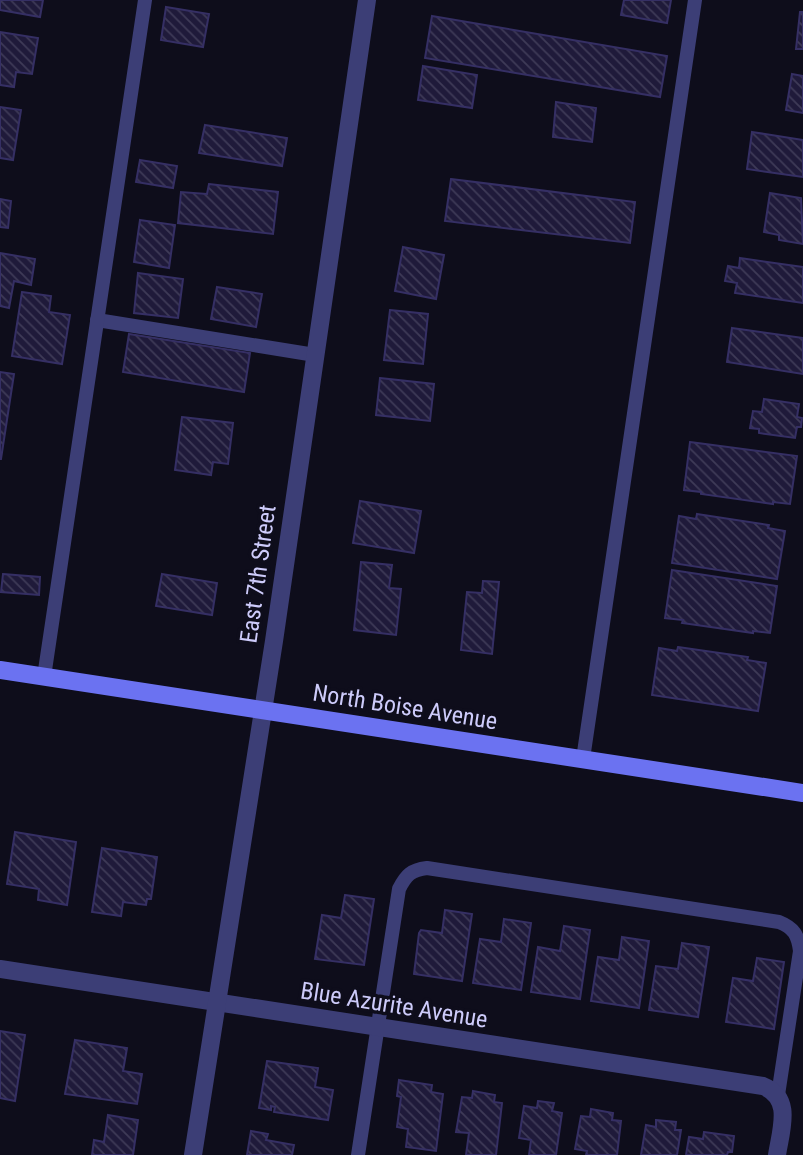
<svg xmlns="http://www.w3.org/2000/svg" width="803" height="1155" font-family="'Roboto Condensed',sans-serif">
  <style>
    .building { fill: url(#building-back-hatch); stroke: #352f64; stroke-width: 2 }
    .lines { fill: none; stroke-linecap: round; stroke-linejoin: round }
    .lane { stroke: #3c3e76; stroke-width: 14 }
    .street { stroke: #3c3e76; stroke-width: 18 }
    .secondary { stroke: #6b72f1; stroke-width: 18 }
    .labels { text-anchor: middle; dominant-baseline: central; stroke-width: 7; stroke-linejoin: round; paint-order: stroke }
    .street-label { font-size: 24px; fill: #cdcbfa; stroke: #0e0d1b }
  </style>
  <defs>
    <pattern id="building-back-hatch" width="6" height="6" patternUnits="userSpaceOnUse" patternTransform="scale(1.75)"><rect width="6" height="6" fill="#1f1a3a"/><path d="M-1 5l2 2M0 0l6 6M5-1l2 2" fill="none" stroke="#3e3a57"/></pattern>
  </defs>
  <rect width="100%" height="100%" fill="#0e0d1b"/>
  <g class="building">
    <polygon points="0,0 43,0 40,17 0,10"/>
    <polygon points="624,0 671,0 667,23 621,15"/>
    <polygon points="166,7 209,14 203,47 161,40"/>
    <polygon points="800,12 803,12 803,49 796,49"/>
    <polygon points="432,16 667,56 660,97 425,58"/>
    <polygon points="0,32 38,38 32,74 16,72 14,87 0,85"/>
    <polygon points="423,66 477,75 472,108 418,100"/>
    <polygon points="792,74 803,76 803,113 786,110"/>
    <polygon points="556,102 596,108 592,142 553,137"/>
    <polygon points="0,107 21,110 13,160 0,158"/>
    <polygon points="205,125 287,138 282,166 199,153"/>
    <polygon points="752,132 803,140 803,177 747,169"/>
    <polygon points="140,160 177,166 173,188 136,182"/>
    <polygon points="451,179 635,202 630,243 445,221"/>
    <polygon points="209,184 278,192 273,234 178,223 181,192 207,194"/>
    <polygon points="770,193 801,198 803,244 779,240 779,235 764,232"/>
    <polygon points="0,199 11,201 8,228 0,227"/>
    <polygon points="140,220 175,225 169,268 134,262"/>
    <polygon points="403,247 444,255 436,299 395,291"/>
    <polygon points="0,253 35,259 31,285 14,281 9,308 0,306"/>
    <polygon points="740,258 803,267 803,303 735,293 737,283 725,281 728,266 739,268"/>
    <polygon points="138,273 183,279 178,318 134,313"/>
    <polygon points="217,287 262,294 256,327 211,319"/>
    <polygon points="22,292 51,296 49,312 70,315 62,364 12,356"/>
    <polygon points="390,310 428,314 423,364 384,360"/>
    <polygon points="732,328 803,338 803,374 727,362"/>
    <polygon points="129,334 250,353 244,392 123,372"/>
    <polygon points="0,372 14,374 1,459 0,459"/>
    <polygon points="380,378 434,384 430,421 376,415"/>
    <polygon points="764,399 799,404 797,417 802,418 801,427 797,427 795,438 759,433 759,429 750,428 753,411 762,412"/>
    <polygon points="182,417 233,423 228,464 213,462 211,475 175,470"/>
    <polygon points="690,442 797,456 790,504 773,502 773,504 701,494 701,492 684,490"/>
    <polygon points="360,501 421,511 414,553 353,543"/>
    <polygon points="697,514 769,525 768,528 785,531 777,579 672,563 679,516 696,519"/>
    <polygon points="361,562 392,565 389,588 401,589 396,635 354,630"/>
    <polygon points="672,570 777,586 770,633 753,631 753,633 682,623 683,620 665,618"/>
    <polygon points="3,574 40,577 39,595 1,592"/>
    <polygon points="162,574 217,583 212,615 156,606"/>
    <polygon points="483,581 499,582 492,654 461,650 467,592 482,593"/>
    <polygon points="678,647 748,657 747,660 766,663 758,711 652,695 659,648 677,651"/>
    <polygon points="15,832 76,842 67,905 38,900 39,889 7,884"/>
    <polygon points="102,848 157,857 151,899 147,899 146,905 123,902 121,916 92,912"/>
    <polygon points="345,895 374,899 364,965 315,959 322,915 341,918"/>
    <polygon points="445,910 472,914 462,981 414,974 419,933 421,930 442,933"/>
    <polygon points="504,919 531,923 521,990 473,983 480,939 501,942"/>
    <polygon points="564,926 590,930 580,999 531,992 538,947 560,951"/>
    <polygon points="622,937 649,941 639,1008 591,1001 598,957 619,960"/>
    <polygon points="682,943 709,947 698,1017 649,1010 656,966 678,969"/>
    <polygon points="757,958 784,962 774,1029 726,1022 733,978 753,981"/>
    <polygon points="0,1031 25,1035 15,1101 0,1098"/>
    <polygon points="75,1040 127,1048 123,1071 142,1074 137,1104 65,1094"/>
    <polygon points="267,1061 318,1068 315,1087 333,1090 328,1120 274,1112 275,1107 271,1106 271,1110 259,1108"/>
    <polygon points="399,1080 432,1085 431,1092 443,1094 436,1151 406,1147 408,1129 397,1127 401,1097 397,1096"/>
    <polygon points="473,1091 495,1095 494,1102 502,1103 496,1155 466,1155 469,1133 456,1132 462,1097 472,1098"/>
    <polygon points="538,1101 554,1103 552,1111 562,1113 556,1155 529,1155 531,1140 519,1138 524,1106 537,1108"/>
    <polygon points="591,1109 613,1113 612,1120 621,1121 617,1155 586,1155 587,1151 575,1149 581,1116 590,1117"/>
    <polygon points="108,1115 138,1120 133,1155 92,1155 94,1140 104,1142"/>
    <polygon points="656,1120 676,1122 675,1130 681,1130 677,1155 641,1155 646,1125 656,1127"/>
    <polygon points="251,1131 268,1134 266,1140 294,1145 292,1155 247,1155"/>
    <polygon points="704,1132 734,1136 732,1152 728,1152 727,1155 686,1155 689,1137 703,1139"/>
  </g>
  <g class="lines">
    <g class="lane">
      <polyline points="97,320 315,355"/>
      <polyline points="44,677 145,0"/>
      <polyline points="583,759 695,0"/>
      <path d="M358 1155 399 889C406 875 411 870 427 868L779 922C794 928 798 935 800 951L778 1095"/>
    </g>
    <g class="street">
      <path d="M0 969 763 1086C793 1098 781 1129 777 1155"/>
      <polyline points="193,1155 274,641 367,0"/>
    </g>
    <polyline class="secondary" points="0,670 803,793"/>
  </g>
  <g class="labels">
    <g class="street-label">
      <text transform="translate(258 574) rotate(-82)">East 7th Street</text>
      <text transform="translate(405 707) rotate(9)">North Boise Avenue</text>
      <text transform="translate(394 1005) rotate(9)">Blue Azurite Avenue</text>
    </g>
  </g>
</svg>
